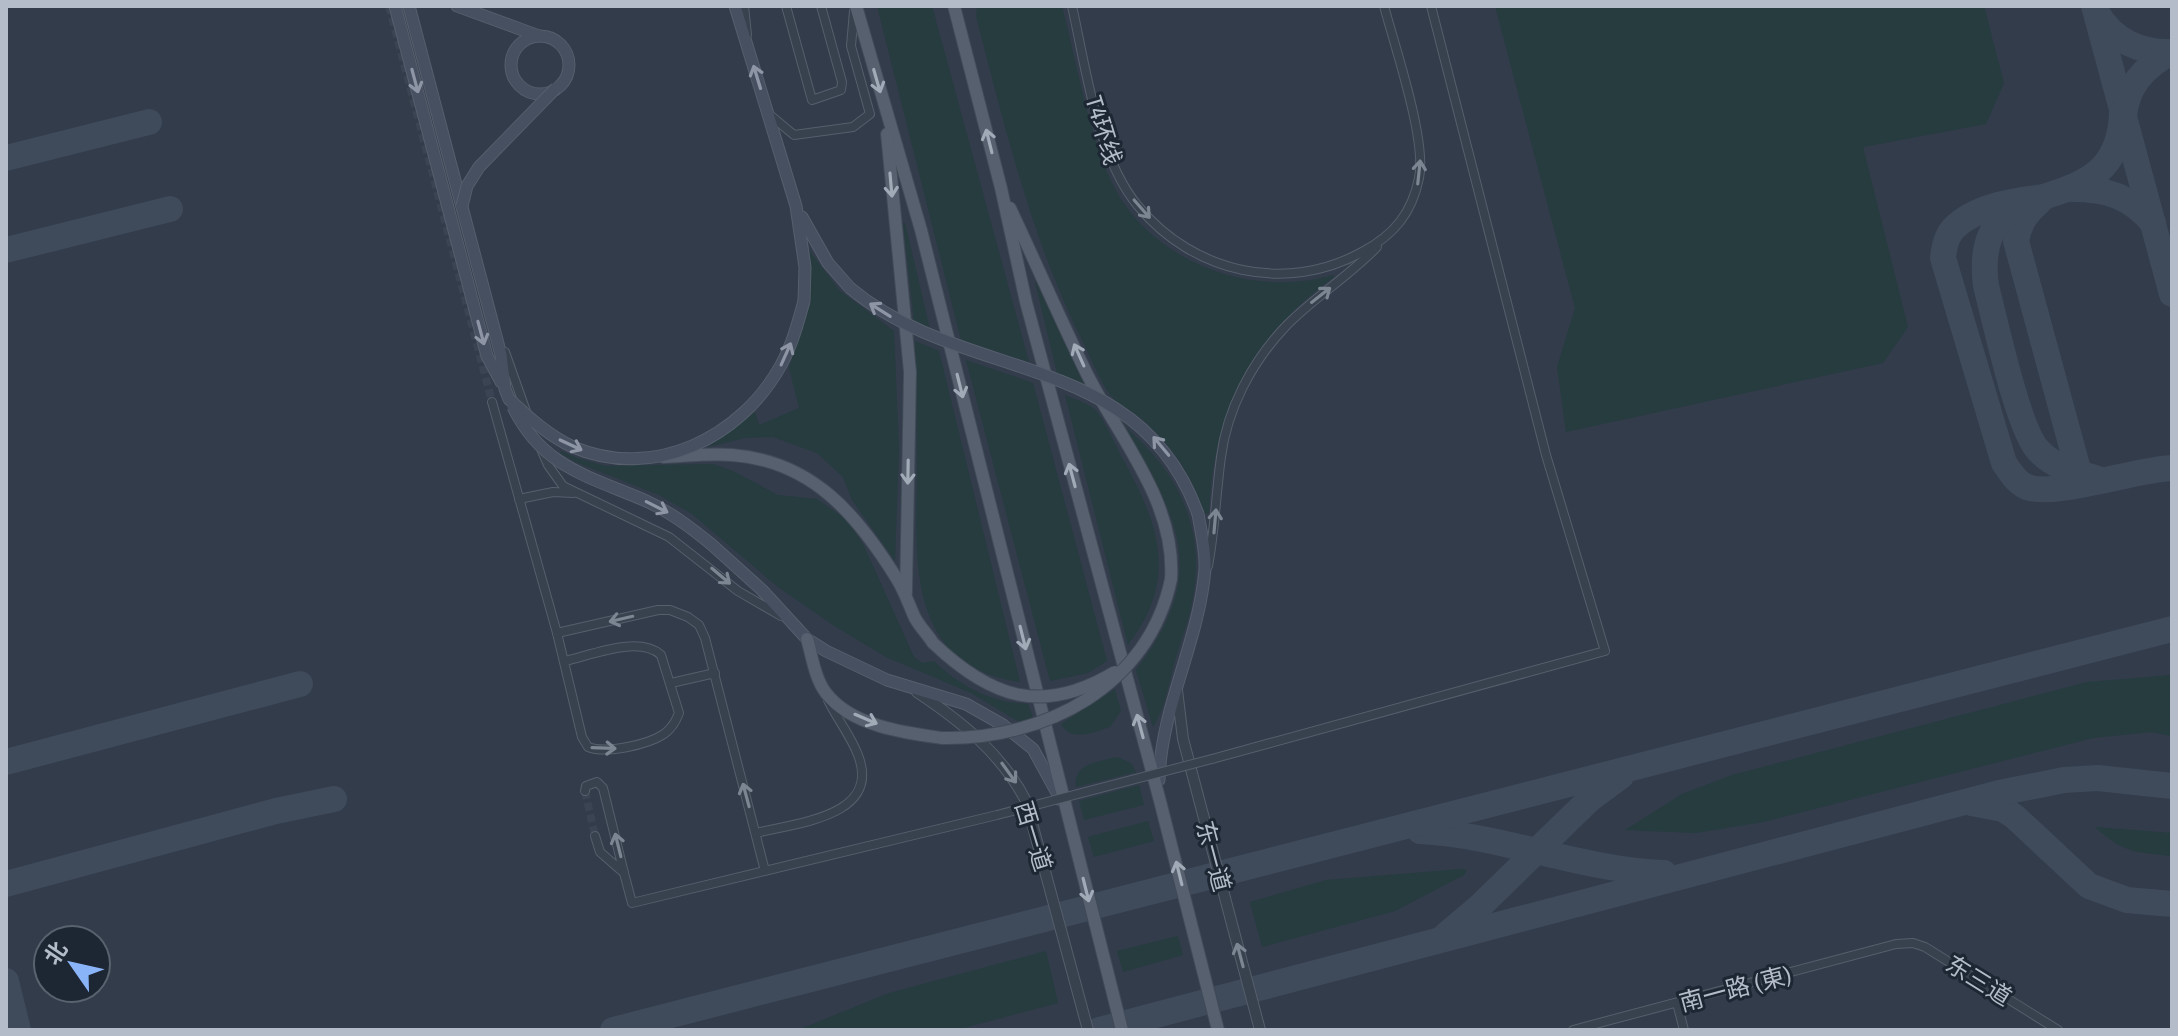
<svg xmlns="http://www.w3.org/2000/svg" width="2178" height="1036" font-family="'Archivo Narrow','Noto Sans SC',sans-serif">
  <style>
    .airport { fill: #323c4b; fill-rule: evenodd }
    .green { fill: #263c3f }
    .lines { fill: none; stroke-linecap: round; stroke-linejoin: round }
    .taxiway { stroke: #3f4a5a; stroke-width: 26 }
    .minor-tunnel { stroke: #3a4453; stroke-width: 8; stroke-dasharray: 8 4; stroke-linecap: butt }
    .minor-casing { stroke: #565f6c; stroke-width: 10 }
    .tertiary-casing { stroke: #565f6c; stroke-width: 12 }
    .secondary-casing { stroke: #565f6c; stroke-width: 13 }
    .primary-casing { stroke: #414a57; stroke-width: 14 }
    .minor { stroke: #38414e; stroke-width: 8 }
    .tertiary { stroke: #38414e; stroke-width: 10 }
    .secondary { stroke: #465061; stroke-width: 11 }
    .primary { stroke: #56606e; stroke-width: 12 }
    .minor-bridge-casing { stroke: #565f6c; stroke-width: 10; stroke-linecap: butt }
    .secondary-bridge-casing { stroke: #565f6c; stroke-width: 13; stroke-linecap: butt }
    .primary-bridge-casing { stroke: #414a57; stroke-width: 14; stroke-linecap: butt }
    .minor-bridge { stroke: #38414e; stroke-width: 8 }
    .secondary-bridge { stroke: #465061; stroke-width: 11 }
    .primary-bridge { stroke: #56606e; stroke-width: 12 }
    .oneway { stroke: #8e96a5 }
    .oneway2 { stroke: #a1aab7 }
    .oneway3 { stroke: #7c8592 }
    .labels { text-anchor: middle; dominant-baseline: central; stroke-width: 6; stroke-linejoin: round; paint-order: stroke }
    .street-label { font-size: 24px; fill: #b4bcc9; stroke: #1d2633 }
  </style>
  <rect width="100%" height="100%" fill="#242f3e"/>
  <path class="airport" d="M6 6H2172V1030H6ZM48 940H96V988H48Z"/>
  <g class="green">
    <polygon points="879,6 932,6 1029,362 961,340 878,10"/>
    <path d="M977 6H1062C1076 61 1086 120 1107 172 1142 259 1247 300 1333 275L1334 277C1249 339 1214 409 1209 513L1205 514C1192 476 1172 445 1142 419 1132 410 1116 404 1109 393 1099 379 1092 360 1084 344 1032 241 1005 128 976 16Z"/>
    <polygon points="1495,6 1984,6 2004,83 1986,124 1863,147 1908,327 1883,363 1566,432 1557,367 1575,308"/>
    <polygon points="903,222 905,223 930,329 914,321"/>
    <polygon points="808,249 839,290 894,331 899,448 895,561 852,500 843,477 817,453 773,437 745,438 708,447 755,412 759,425 799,408 789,368 808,303 806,250"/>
    <polygon points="1035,282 1036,282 1084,384 1057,373"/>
    <path d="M915 341 939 351 1020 682C905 666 916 558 917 470 917 427 916 384 915 341Z"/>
    <polygon points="966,360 1033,383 1107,661 1088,673 1050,681"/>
    <path d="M1065 395C1073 399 1085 402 1093 408 1103 415 1117 449 1124 461 1160 527 1178 580 1128 645Z"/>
    <path d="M1121 424C1176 468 1206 526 1193 597 1190 617 1182 637 1176 657 1169 680 1166 707 1153 727L1136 670C1211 573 1179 517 1121 424Z"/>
    <path d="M561 451 577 458 605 466 713 464 733 471 778 495 817 499 848 521 864 546 914 657 922 663 934 661C960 686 991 703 1028 704L1033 718 1021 723 971 693 886 657 833 625 778 587 692 514 659 495 578 463 560 453Z"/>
    <polygon points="2172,675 2172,736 2151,732 2093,738 1763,822 1696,833 1625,830 1682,794 1732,775 2087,682"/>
    <path d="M1115 689 1121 711 1110 727C1093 732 1072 743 1061 724Z"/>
    <path d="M1117 757 1131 763 1136 772 1076 787C1073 763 1099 762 1117 757Z"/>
    <polygon points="1139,785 1144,805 1084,820 1079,801"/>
    <polygon points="1148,821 1154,841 1094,857 1088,837"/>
    <path d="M2095 827 2172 833V856C2134 852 2124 853 2095 827Z"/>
    <polygon points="1461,869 1467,870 1464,875 1395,911 1262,947 1250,902 1326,880"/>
    <polygon points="1178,936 1183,955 1123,972 1117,951"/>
    <polygon points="1046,951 1058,1003 956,1030 798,1030 889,993"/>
  </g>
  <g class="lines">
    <g class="taxiway">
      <polyline points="2094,6 2172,294"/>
      <path d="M2097 13C2113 41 2141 53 2172 52"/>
      <path d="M2124 117C2126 86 2146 65 2172 52"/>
      <polyline points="6,158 149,122"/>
      <path d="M2072 189C2107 189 2130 196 2153 223"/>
      <path d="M2045 197C2016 200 1976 206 1954 228 1946 236 1944 247 1943 258L2004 463C2010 471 2015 481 2025 486 2050 499 2137 469 2172 468"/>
      <path d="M2039 202C2026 213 2019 224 2016 241L2079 473"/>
      <polyline points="6,250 170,209"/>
      <path d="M2098 479C2076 472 2054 468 2038 450 2018 429 1995 320 1986 286 1969 156 2118 234 2122 113"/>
      <polyline points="6,762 300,684"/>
      <polyline points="1971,803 2003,809 2015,817 2089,886 2127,900 2172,904"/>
      <path d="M1420 831C1502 835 1581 870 1664 873"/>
      <polyline points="6,884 276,811 334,799"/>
      <polyline points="1446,935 1478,908 1590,799 1621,776"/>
      <polyline points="6,981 18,1030"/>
      <polyline points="613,1030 2172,629"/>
      <polyline points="1099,1030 1999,793 2064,780 2098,778 2172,786"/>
    </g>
    <g class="minor-tunnel">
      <polyline points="389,6 492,402"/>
      <polyline points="585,791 595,836"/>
    </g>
    <defs>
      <g id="minor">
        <polyline points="744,6 747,35"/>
        <polyline points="786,6 812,100 841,90 842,82 821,6"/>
        <path d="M1072 6C1086 68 1097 157 1138 206 1193 273 1286 294 1362 252 1394 235 1412 213 1419 178 1427 141 1395 47 1384 6"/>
        <polyline points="770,115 794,135 853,127 870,114 851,46 854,11"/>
        <polyline points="505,352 527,414"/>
        <path d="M492 402 557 633 582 737 588 747C606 754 647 745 664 734 671 729 676 721 679 713L661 655C639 635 592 655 565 661"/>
        <polyline points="541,449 548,465 563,486 669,537 738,591 781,616"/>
        <polyline points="519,499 553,492 573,493"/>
        <path d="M1208 566C1215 529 1216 493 1221 457 1227 409 1252 362 1285 327 1313 298 1348 277 1377 247"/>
        <polyline points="557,633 658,610 670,610 688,617 699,625 705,638 765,871"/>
        <polyline points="671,683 715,673"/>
        <polyline points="1212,759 1605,651 1546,455 1431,6"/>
        <polyline points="585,791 586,786 597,782 603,788 624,873 600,852 595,836"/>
        <path d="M756 833C795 823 882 817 858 755 851 736 837 719 828 700"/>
        <polyline points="624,873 632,903 997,815"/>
        <polyline points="1677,1003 1684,1030"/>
        <polyline points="1573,1030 1896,944 1913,943 1925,947 2058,1030"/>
      </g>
      <g id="tertiary">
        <polyline points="1177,690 1183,739 1260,1030"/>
        <path d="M917 692C962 722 1001 753 1026 801L1088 1030"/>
      </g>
      <g id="secondary">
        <polyline points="395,6 487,356 501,382"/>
        <polyline points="409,6 501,355 505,389 509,399"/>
        <polyline points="457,6 539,36"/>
        <polyline points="735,6 796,206 805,267 804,301"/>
        <circle cx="540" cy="65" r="29"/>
        <polyline points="802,217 828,263 850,288"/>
        <polyline points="711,544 762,590 807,639 826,651 887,680 966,704 1003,725 1033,749 1061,800"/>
        <path d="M1159 780C1161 707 1199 642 1205 569 1206 551 1201 532 1198 514"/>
      </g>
      <g id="primary">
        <polyline points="856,6 921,230 1122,1030"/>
        <polyline points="954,6 1001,188 1026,302 1160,801 1218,1030"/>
        <polyline points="887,134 910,372 906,593"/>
        <path d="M1010 208C1036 263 1060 319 1087 374 1120 440 1176 502 1171 579"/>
        <path d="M664 457C687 456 710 453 732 455 813 461 858 516 897 579 905 592 909 605 915 618 920 627 928 635 933 643"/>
        <path d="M807 639C812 656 815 679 826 693 851 726 905 733 942 738"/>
      </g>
    </defs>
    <use href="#minor" class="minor-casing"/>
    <use href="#tertiary" class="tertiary-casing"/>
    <use href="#secondary" class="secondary-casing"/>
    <use href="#primary" class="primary-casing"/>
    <use href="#minor" class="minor"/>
    <use href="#tertiary" class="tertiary"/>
    <use href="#secondary" class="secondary"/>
    <use href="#primary" class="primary"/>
    <defs>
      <polyline id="minor-bridge" points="997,815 1212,759"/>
      <g id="secondary-bridge">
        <polyline points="462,206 467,186 479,167 556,88"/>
        <path d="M850 288C965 384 1139 349 1198 514"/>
        <path d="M509 399C528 417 549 436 573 447 653 481 741 438 781 365 792 345 798 323 804 301"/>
        <path d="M513 407C542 467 588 476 644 500 669 511 690 527 711 544"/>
      </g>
      <g id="primary-bridge">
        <path d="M933 643C991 698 1042 716 1115 672"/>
        <path d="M942 738C1045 740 1149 686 1171 579"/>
      </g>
    </defs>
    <use href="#minor-bridge" class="minor-bridge-casing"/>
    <use href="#secondary-bridge" class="secondary-bridge-casing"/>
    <use href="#primary-bridge" class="primary-bridge-casing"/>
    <use href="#minor-bridge" class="minor-bridge"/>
    <use href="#secondary-bridge" class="secondary-bridge"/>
    <use href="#primary-bridge" class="primary-bridge"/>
  </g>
  <defs><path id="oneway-shaft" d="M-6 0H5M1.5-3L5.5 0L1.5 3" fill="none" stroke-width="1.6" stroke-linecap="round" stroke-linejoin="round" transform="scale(2)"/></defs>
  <g class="oneway">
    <use href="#oneway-shaft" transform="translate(757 77) rotate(-107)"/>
    <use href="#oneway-shaft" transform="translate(415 81) rotate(75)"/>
    <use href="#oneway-shaft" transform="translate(880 310) rotate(-148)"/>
    <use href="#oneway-shaft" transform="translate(481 333) rotate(75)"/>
    <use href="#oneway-shaft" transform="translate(786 354) rotate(-66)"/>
    <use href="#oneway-shaft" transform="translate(571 445) rotate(25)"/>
    <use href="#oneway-shaft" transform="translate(1161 446) rotate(-130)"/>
    <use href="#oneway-shaft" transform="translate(657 507) rotate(27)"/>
  </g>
  <g class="oneway2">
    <use href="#oneway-shaft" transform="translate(877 81) rotate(74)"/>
    <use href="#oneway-shaft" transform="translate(989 141) rotate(-104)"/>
    <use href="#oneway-shaft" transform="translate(891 185) rotate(85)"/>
    <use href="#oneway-shaft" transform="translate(1079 355) rotate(-114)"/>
    <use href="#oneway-shaft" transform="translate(960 386) rotate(76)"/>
    <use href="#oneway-shaft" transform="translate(908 472) rotate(91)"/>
    <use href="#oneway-shaft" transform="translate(1072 475) rotate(-105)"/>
    <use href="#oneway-shaft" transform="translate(1023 638) rotate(76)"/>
    <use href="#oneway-shaft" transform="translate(866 719) rotate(23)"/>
    <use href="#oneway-shaft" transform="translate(1140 726) rotate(-105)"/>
    <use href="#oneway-shaft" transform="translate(1179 873) rotate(-104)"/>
    <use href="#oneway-shaft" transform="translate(1086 890) rotate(76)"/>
  </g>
  <g class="oneway3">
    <use href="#oneway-shaft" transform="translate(1419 172) rotate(-84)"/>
    <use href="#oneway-shaft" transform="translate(1142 209) rotate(49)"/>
    <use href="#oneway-shaft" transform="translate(1321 295) rotate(-38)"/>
    <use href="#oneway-shaft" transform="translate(1215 521) rotate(-85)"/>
    <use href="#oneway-shaft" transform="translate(721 576) rotate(40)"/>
    <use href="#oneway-shaft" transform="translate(621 619) rotate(167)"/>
    <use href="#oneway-shaft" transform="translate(604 748) rotate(2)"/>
    <use href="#oneway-shaft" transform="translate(1009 773) rotate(54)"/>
    <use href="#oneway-shaft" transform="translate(746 795) rotate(-105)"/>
    <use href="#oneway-shaft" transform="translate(618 845) rotate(-104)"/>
    <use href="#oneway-shaft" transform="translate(1240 955) rotate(-105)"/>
  </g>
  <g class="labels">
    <g class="street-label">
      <text transform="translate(1104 130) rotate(73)">T4环线</text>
      <text transform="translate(1034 836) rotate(73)">西一道</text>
      <text transform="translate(1214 856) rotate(75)">东一道</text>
      <text transform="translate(1979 980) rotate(32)">东三道</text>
      <text transform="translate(1735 988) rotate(-15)">南一路 (東)</text>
    </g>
  </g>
  <rect width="2178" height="1036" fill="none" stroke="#b4bcc9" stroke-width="16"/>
  <g transform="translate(72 964) rotate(304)"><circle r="38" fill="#1d2633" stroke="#59626f" stroke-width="2"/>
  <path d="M0-6L14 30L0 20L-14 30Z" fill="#8ab4f8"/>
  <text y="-12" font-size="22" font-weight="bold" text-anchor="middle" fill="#b4bcc9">北</text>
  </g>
</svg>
